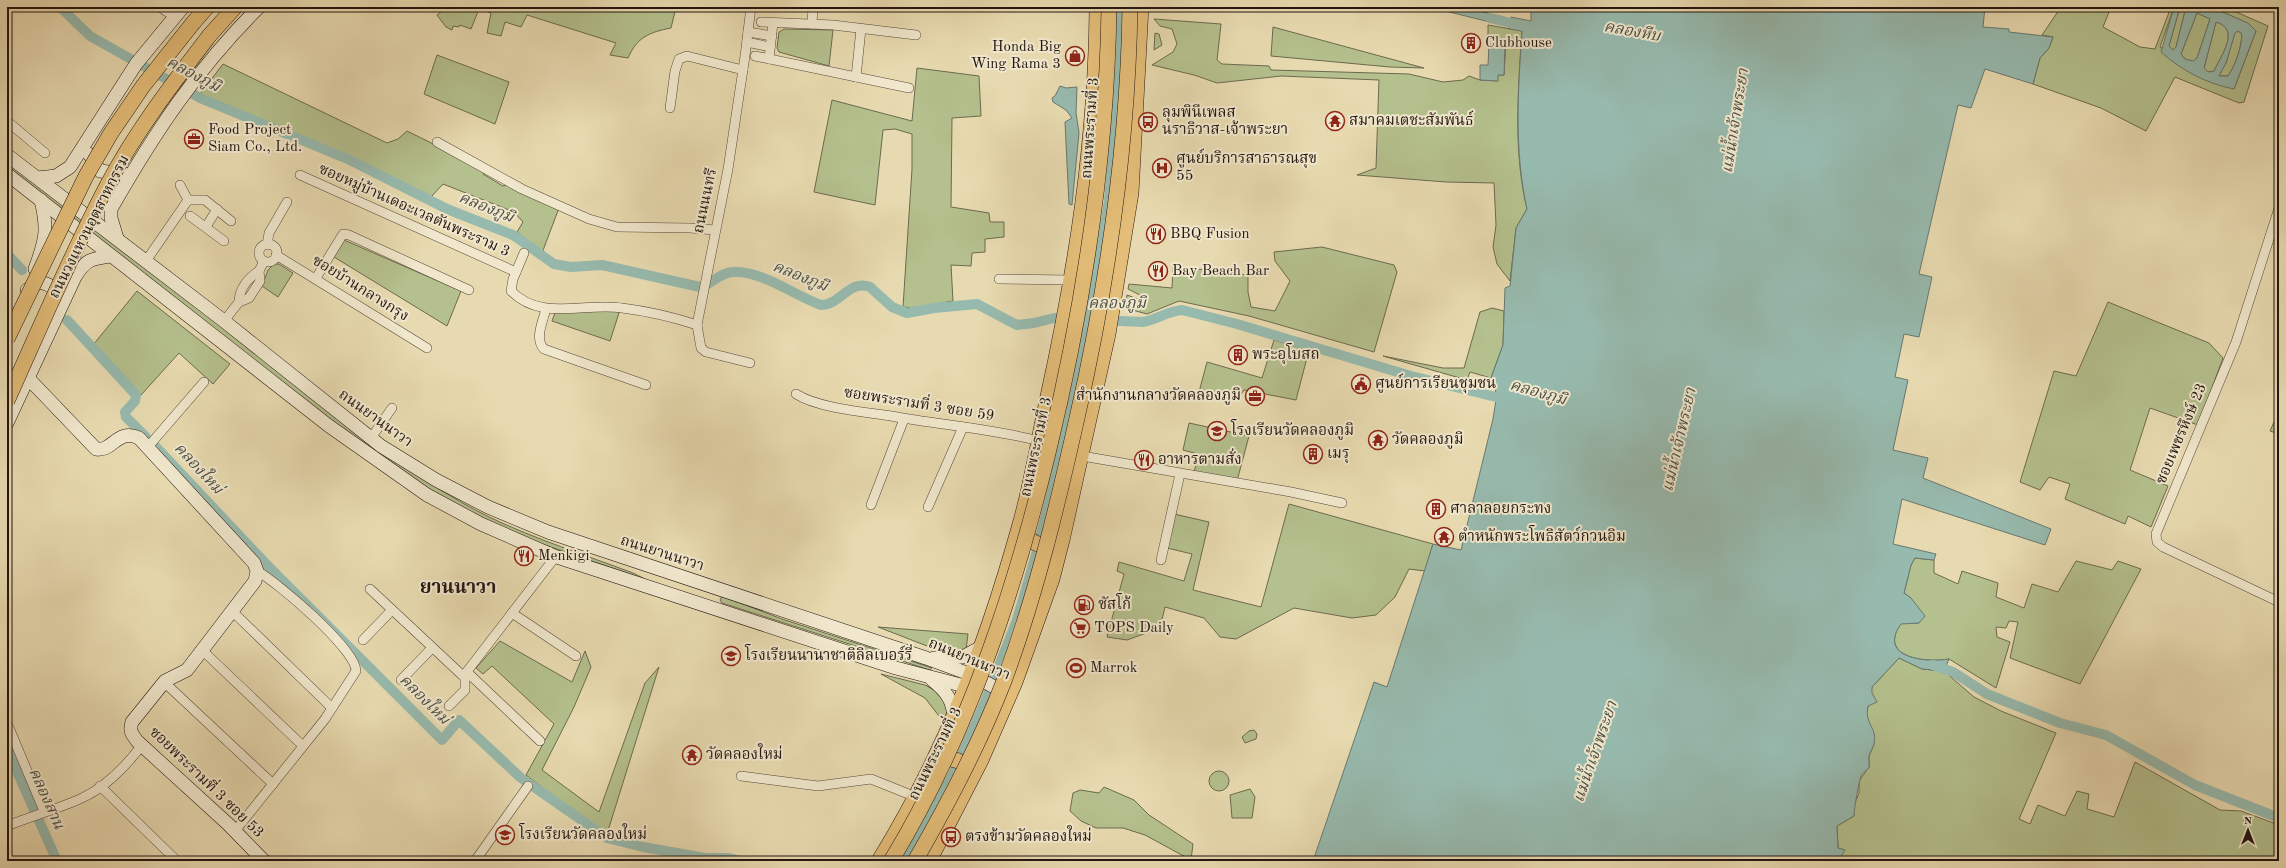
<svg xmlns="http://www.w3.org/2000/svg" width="2286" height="868" font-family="'Old Standard TT','Noto Serif Thai',serif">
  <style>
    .green { fill: #b4c08d; stroke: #6c6a4e }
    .water { fill: #97baae; stroke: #69786f; fill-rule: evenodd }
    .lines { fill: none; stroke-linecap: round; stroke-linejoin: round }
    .canal { stroke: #97baae; stroke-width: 10 }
    .street-casing { stroke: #544638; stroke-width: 10 }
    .secondary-casing { stroke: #231510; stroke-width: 14 }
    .primary-casing { stroke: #231510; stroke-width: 16 }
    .street { stroke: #f0e7cc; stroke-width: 9 }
    .secondary { stroke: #f0e7cc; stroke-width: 13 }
    .primary { stroke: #e4bd78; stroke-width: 15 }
    .primary-bridge-casing { stroke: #231510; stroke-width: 16; stroke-linecap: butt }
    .primary-bridge { stroke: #e4bd78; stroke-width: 15 }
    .labels { text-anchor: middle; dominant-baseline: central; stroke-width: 4; stroke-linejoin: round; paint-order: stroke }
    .poi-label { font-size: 15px; fill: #231510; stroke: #f0e7cc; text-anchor: start }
    .street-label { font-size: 15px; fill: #231510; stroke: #f0e7cc }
    .water-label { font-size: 16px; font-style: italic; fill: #4c4f47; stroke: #f0e7cc }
    .district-label { font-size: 19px; font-weight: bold; fill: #231510; stroke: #f0e7cc }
  </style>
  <rect width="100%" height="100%" fill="#e8dab0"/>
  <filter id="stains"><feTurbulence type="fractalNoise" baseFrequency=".005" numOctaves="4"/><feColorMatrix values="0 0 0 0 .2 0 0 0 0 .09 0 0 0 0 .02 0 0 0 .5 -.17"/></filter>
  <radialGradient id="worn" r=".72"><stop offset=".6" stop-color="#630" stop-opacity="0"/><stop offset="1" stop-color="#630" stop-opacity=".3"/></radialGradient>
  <g class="green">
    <path d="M447 7H676L671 28C650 32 637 37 628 58L610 55 616 43 527 15 521 27 505 22 501 36 487 33 491 13 479 9 471 29 460 25 459 27 453 26 452 30 446 27 437 15Z"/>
    <polygon points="2061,7 2111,7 2103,27 2140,47 2155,49 2171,7 2174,7 2160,47 2234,89 2256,31 2247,23 2211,7 2225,7 2268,26 2244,102 2239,103 2175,77 2146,131 2101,108 2033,84 2040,58 2049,48 2053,37 2042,35"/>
    <polygon points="2180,7 2186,7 2176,47 2173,50 2169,46"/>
    <polygon points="2197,13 2210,19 2197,58 2193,62 2185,59 2181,54"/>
    <path d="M1154 19 1221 24 1217 60 1222 64 1269 66 1271 70 1409 74 1443 82 1463 80 1469 76 1480 80 1497 81 1498 75H1504L1506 40 1488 38V25L1522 31C1518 90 1513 151 1527 209L1516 228 1510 281 1497 264 1493 247 1496 225 1494 183 1446 182 1357 175 1376 168 1379 80 1281 76 1217 83 1194 75 1152 65 1173 52 1177 44 1172 29 1160 26Z"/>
    <path d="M2216 22C2241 29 2221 56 2214 71L2208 72 2204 68Z"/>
    <polygon points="1273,27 1424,68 1390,67 1271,56"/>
    <polygon points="784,29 833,30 829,66 779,52 777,48 779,32"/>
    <path d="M2238 31 2242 34C2241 49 2236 64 2228 76H2218L2226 63 2235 32Z"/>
    <polygon points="1155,33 1159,34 1162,45 1154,50"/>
    <polygon points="437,55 509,82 495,124 424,94"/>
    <polygon points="223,64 387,143 398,139 407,131 486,170 483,174 503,186 509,184 559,208 542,253 517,232 523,222 514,212 443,184 431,197 352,157 283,130 200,94"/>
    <polygon points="917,68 979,76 981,116 952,118 951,207 989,213 990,222 1004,222 1004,237 985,239 985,252 972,253 971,266 951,265 953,301 912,308 903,307 912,169 912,134 895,129 883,130 875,205 814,192 832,100 912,121"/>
    <path d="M7 160 392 459C424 480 455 500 489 517 535 539 585 555 633 573L645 579 536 542 486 521 443 498 403 472 374 453 7 168Z"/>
    <polygon points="344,240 461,291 447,326 334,257"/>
    <polygon points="1322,247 1394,265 1397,272 1374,352 1249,316 1179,301 1147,314 1125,308 1127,295 1138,299 1140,295 1128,289 1129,284 1172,288 1173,266 1248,275 1248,292 1251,307 1275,311 1290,281 1275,261 1274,252"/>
    <polygon points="274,264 279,264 293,273 278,297 262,286 268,270"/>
    <polygon points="137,291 230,364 213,384 179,353 141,395 93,345"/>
    <polygon points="2108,302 2209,343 2223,358 2198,425 2150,408 2130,470 2168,486 2151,527 2128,516 2125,524 2065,499 2070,484 2049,477 2040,490 2020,482 2054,371 2076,376"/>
    <polygon points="1492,308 1504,311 1503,345 1491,378 1470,372 1467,380 1383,356 1443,368 1464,368 1480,312"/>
    <polygon points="616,310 619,313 610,341 552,321 555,313"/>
    <polygon points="1274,340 1309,350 1296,400 1244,390 1237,400 1199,392 1207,362 1262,378"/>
    <polygon points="2278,413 2279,413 2279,434 2270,431"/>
    <polygon points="1189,423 1249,436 1237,481 1194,473 1198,454 1183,450"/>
    <polygon points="1289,504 1433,544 1425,571 1409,569 1395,597 1376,615 1352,618 1294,608 1236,639 1220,637 1204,618 1165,607 1160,628 1127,640 1107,637 1124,574 1117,571 1119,562 1184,581 1192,554 1167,548 1174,514 1209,522 1193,590 1261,607"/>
    <path d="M1915 558 1934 560V573L1958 584 1962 571 1998 583 1996 597 2024 608 2032 584 2058 592 2076 561 2112 570 2118 561 2141 569 2080 684 2010 658 2018 622 2009 621 2006 628 1996 627 1997 637 2010 642 1996 688 1949 659C1926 663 1877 658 1901 623H1919L1911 598 1904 593 1911 565Z"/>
    <polygon points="722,596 782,619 932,668 930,670 722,603 720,600"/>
    <polygon points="878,627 968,634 966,650 963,653 940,651"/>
    <polygon points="500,641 572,682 585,651 591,667 574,707 542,770 599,812 645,683 659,667 607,834 597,830 526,775 554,724 492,666 483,674 476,668"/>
    <polygon points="1899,658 1922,669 1944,671 1974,697 2001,711 2056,733 2019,819 2030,824 2038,805 2065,816 2077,791 2089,794 2087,809 2114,817 2135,762 2220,810 2241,811 2279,825 2279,861 1838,861 1844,850 1838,848 1837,826 1854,816 1853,807 1859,793 1859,781 1869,767 1869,756 1874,744 1866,716 1872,687"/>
    <polygon points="881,674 925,685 941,694 948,709 945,719 939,716 925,698"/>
    <polygon points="1254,730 1257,734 1256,739 1245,743 1242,737 1249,731"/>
    <circle cx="1219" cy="781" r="10"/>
    <polygon points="1104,787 1134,800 1149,815 1193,844 1191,860 1145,835 1123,828 1096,828 1081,821 1070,811 1073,793 1080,790 1099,793"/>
    <polygon points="1250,789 1255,797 1252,818 1232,818 1230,795"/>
  </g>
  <g class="water">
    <polygon points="1429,7 1462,7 1504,17 1502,25"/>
    <path d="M1531 7H1985L1983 27 2009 29V32L2053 37 2049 48 2040 58 2033 84 1985 69 1971 108 1958 105 1919 274 1932 277 1919 337 1904 334 1895 377 1908 380 1893 450 1928 458 1923 478 2051 529 2045 545 1902 499 1893 544 1936 554 1934 560 1915 558 1911 565 1904 593 1911 598 1925 616 1919 623 1901 624C1877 658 1926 663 1949 659L1944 671 1922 669 1899 658 1872 687V693L1877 702 1868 706C1864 725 1878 727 1874 744 1873 748 1870 752 1869 756 1868 759 1870 764 1869 768 1867 770 1864 772 1862 774 1859 779 1854 810 1854 816L1837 826 1838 848 1845 850 1838 861H1313L1374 682 1387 687 1433 544 1461 550 1493 419 1496 400 1495 379 1491 378 1503 345 1505 288 1510 286 1516 228 1527 209C1514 151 1518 90 1522 31L1509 29 1511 17 1531 21Z"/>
    <path d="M2174 7H2180L2169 46 2173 50 2176 47 2186 7H2211L2248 23 2256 31 2234 89C2207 84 2181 70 2161 52ZM2197 13 2210 19 2197 58 2193 61 2185 59 2181 54ZM2216 22C2241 29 2221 56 2214 71L2208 72 2204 68ZM2238 31 2242 34C2241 49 2236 64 2228 76H2219L2226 63 2235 33Z"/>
    <polygon points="1489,44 1505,45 1504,75 1498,75 1498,81 1480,80 1480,65 1488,65"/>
    <polygon points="1060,86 1066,88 1077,87 1076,113 1079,133 1072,205 1069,204 1065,122 1072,118 1066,110 1053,102 1052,98 1055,96"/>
  </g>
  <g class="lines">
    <g class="canal">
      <path d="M60 7 90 36 200 98 350 160 447 209 513 235 554 264 571 267 602 265 700 287C712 284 721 272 733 272 761 270 795 296 821 305 840 305 850 279 870 287L892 307 907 313 934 308 977 304 1017 325 1034 323 1054 318 1143 322C1158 319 1168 311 1182 310L1237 324 1411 376 1508 400"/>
      <polyline points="1490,18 1523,26"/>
      <polyline points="7,254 22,270"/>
      <polyline points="67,320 136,395 135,401 125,412 126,417 146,437"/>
      <polyline points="155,446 268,566 442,740 459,720 521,778 607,838 643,847 705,858 729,858 741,861"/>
      <polyline points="1933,665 1953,672 1987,694 2060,723 2106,735 2195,785 2279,818"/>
      <polyline points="7,749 57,861"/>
      <polyline points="906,861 956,768 984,704 1017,620 1036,555 1070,416 1089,319 1109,201 1118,93 1120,7"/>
    </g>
    <defs>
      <g id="street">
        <polyline points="160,7 175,17"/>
        <polyline points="761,22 833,25 916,35"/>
        <polyline points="812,24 813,7"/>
        <polyline points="748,32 772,36"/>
        <polyline points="747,42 770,47"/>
        <polyline points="755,56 909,88"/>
        <polyline points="769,59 773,23"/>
        <polyline points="856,77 861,29"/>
        <polyline points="670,108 675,71 679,59 687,56 743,70"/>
        <polyline points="7,121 45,153"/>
        <polyline points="437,142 522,189 589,219 617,227 690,228 715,230"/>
        <polyline points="300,175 516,272"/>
        <polyline points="188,200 205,200 231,221"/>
        <polyline points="2279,208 2236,342 2156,534 2157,542 2163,547 2279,602"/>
        <polyline points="190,216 224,241"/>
        <polyline points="206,227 217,209"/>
        <circle cx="268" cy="253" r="9"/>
        <polyline points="267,245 269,233 287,202"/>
        <path d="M524 253 513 279 511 291C541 322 585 302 622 308 646 311 673 317 697 325"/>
        <polyline points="276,255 427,348"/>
        <polyline points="146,261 188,200 180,185"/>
        <polyline points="316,278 343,234 349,235 469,290"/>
        <polyline points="999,279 1072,280"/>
        <path d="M239 302C239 289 248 278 259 271"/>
        <path d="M546 309C543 321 534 339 544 349L646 385"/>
        <polyline points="224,321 239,302 249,298 260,281 259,271 264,261"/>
        <polyline points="750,363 706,352 701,348 697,325 728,169 745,56 751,7"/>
        <path d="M796 394C818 408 864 412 891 416 940 425 990 428 1039 441"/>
        <polyline points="371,438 392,408"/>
        <polyline points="147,448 204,382"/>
        <polyline points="1082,456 1291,492 1342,503"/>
        <polyline points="871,505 904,419"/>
        <polyline points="928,507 963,427"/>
        <polyline points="1161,560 1180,474"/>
        <polyline points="370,589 462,675 465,674 556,556"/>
        <polyline points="232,611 332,708"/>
        <polyline points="512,613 576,656"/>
        <polyline points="363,640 392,610"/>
        <polyline points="202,650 303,746"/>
        <polyline points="467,672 540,741"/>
        <polyline points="401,680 432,648"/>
        <polyline points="164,682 273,784"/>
        <polyline points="449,706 465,690 465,674"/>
        <polyline points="7,723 44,811"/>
        <polyline points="741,776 818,786 871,779 916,797"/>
        <polyline points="100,786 177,861"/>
        <path d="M7 826C32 816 58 809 82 798 106 787 126 766 142 745"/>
        <path d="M235 831 325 719 356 671C356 649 277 582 257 571"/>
        <polyline points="475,861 528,786"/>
      </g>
      <g id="secondary">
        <polyline points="89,154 100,171 124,174"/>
        <polyline points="7,155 224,321 381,446 436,480 488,507 548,532 926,658 972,675 1009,695"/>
        <polyline points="7,174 329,426 427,495 481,524 554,556 896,668 976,689"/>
        <polyline points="38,178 56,176 70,167 136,64 183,7"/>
        <path d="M117 238 111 218V209C155 132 196 70 259 7"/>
        <path d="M35 269C46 239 48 230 41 200"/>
        <path d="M27 290 39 282C51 284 56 289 58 300"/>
        <path d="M28 378 96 449C113 452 117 428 139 438L254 563 257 571 255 581 187 670 165 681 132 722C129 731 132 734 137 741L228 824 264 861"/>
        <path d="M7 423 75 277C86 259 91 259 111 256"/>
        <polyline points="934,658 963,657 983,646"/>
        <path d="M932 680C946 691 953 700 954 718"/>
      </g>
      <g id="primary">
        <polyline points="193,23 207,7"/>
        <polyline points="209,36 235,7"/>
        <path d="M1021 527C1029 543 1040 549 1058 542"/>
        <path d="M935 762C955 756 963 759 971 778"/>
        <path d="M879 861C945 753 985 649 1019 528 1031 487 1038 443 1047 401 1076 269 1096 143 1097 7"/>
        <polyline points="929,861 981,760 1015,682 1052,579 1062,540 1108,334 1131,193 1141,7"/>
      </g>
    </defs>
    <use href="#street" class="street-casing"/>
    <use href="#secondary" class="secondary-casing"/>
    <use href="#primary" class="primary-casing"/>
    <use href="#street" class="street"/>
    <use href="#secondary" class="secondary"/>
    <use href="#primary" class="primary"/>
    <defs>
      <g id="primary-bridge">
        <polyline points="7,339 86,176 111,133 143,86 193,23"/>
        <path d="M7 401C40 328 71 254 108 184 136 131 173 83 209 36"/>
        <path d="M891 861C968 734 1014 593 1049 449 1084 304 1107 157 1109 7"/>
        <path d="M915 861C948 804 980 743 1004 681 1036 595 1057 507 1077 418 1108 282 1128 147 1130 7"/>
      </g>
    </defs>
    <use href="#primary-bridge" class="primary-bridge-casing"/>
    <use href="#primary-bridge" class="primary-bridge"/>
  </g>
  <defs>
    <symbol id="building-ring" viewBox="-11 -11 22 22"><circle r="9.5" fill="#f0e7cc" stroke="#8f2418" stroke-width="1.5"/><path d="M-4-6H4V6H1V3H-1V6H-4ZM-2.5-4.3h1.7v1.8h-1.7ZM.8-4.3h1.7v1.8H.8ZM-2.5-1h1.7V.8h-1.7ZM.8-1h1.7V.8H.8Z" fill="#8f2418"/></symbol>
    <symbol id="shop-ring" viewBox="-11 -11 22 22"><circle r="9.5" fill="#f0e7cc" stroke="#8f2418" stroke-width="1.5"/><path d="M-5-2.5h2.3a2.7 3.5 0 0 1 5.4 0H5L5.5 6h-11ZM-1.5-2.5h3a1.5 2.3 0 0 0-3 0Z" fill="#8f2418"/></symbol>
    <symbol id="temple-ring" viewBox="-11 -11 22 22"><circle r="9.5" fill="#f0e7cc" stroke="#8f2418" stroke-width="1.5"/><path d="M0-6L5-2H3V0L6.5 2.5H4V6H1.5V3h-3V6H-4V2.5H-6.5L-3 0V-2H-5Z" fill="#8f2418"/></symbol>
    <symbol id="bus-ring" viewBox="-11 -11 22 22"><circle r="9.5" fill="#f0e7cc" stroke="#8f2418" stroke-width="1.5"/><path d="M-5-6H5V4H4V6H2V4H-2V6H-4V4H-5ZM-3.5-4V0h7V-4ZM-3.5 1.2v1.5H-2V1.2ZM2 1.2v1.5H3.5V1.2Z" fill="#8f2418"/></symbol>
    <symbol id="office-ring" viewBox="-11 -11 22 22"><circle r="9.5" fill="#f0e7cc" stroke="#8f2418" stroke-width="1.5"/><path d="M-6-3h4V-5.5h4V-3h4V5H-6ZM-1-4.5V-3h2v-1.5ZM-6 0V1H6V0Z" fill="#8f2418"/></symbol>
    <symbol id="hospital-ring" viewBox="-11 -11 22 22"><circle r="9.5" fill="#f0e7cc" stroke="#8f2418" stroke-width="1.5"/><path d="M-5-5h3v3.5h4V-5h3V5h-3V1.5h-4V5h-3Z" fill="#8f2418"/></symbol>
    <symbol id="restaurant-ring" viewBox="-11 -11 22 22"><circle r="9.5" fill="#f0e7cc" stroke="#8f2418" stroke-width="1.5"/><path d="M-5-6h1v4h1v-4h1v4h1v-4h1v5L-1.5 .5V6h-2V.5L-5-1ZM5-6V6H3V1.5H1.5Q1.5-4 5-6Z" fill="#8f2418"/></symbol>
    <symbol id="civic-ring" viewBox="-11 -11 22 22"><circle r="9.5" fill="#f0e7cc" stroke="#8f2418" stroke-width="1.5"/><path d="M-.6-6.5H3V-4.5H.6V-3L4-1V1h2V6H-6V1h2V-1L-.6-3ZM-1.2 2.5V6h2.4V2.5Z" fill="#8f2418"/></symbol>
    <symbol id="school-ring" viewBox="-11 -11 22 22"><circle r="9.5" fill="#f0e7cc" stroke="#8f2418" stroke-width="1.5"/><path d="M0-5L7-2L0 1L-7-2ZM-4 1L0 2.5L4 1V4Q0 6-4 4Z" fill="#8f2418"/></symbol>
    <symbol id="fuel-ring" viewBox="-11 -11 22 22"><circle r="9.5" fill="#f0e7cc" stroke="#8f2418" stroke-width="1.5"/><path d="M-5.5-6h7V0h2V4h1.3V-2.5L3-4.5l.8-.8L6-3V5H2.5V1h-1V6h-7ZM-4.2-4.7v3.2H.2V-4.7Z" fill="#8f2418"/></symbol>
    <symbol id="supermarket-ring" viewBox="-11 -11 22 22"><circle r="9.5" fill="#f0e7cc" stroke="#8f2418" stroke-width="1.5"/><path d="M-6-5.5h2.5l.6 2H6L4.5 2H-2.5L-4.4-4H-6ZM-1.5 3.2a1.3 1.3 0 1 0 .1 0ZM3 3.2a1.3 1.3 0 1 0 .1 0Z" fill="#8f2418"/></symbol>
    <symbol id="stadium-ring" viewBox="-11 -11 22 22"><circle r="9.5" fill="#f0e7cc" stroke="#8f2418" stroke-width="1.5"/><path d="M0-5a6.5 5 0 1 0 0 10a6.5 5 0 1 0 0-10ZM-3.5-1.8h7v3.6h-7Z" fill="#8f2418"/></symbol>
  </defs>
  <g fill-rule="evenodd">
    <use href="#building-ring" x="1460" y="32" width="22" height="22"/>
    <use href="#shop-ring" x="1064" y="45" width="22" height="22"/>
    <use href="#temple-ring" x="1324" y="110" width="22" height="22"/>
    <use href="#bus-ring" x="1137" y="111" width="22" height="22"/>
    <use href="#office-ring" x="183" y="128" width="22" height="22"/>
    <use href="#hospital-ring" x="1151" y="157" width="22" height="22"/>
    <use href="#restaurant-ring" x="1145" y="223" width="22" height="22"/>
    <use href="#restaurant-ring" x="1147" y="260" width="22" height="22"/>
    <use href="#building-ring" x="1227" y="344" width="22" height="22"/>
    <use href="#civic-ring" x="1350" y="373" width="22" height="22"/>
    <use href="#office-ring" x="1244" y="385" width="22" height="22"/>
    <use href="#school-ring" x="1206" y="420" width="22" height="22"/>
    <use href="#temple-ring" x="1367" y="429" width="22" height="22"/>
    <use href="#building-ring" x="1302" y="443" width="22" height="22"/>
    <use href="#restaurant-ring" x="1133" y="449" width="22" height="22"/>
    <use href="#building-ring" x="1425" y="498" width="22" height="22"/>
    <use href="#temple-ring" x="1433" y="526" width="22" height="22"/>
    <use href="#restaurant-ring" x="513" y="545" width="22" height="22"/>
    <use href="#fuel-ring" x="1073" y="594" width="22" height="22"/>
    <use href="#supermarket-ring" x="1069" y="617" width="22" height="22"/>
    <use href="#school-ring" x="720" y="645" width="22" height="22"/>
    <use href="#stadium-ring" x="1065" y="657" width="22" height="22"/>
    <use href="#temple-ring" x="681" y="744" width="22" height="22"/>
    <use href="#school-ring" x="494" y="824" width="22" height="22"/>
    <use href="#bus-ring" x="940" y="826" width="22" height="22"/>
  </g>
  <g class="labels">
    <g class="poi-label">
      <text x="1485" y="43">Clubhouse</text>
      <text x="1061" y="47" text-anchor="end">Honda Big<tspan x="1061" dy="17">Wing Rama 3</tspan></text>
      <text x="1162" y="113">ลุมพินีเพลส<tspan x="1162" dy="17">นราธิวาส-เจ้าพระยา</tspan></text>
      <text x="1349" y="121">สมาคมเตชะสัมพันธ์</text>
      <text x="208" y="130">Food Project<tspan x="208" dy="17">Siam Co., Ltd.</tspan></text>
      <text x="1176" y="159">ศูนย์บริการสาธารณสุข<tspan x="1176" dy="17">55</tspan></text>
      <text x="1170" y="234">BBQ Fusion</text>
      <text x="1172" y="271">Bay Beach Bar</text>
      <text x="1252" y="355">พระอุโบสถ</text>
      <text x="1375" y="384">ศูนย์การเรียนชุมชน</text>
      <text x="1241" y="396" text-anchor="end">สำนักงานกลางวัดคลองภูมิ</text>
      <text x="1231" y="431">โรงเรียนวัดคลองภูมิ</text>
      <text x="1392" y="440">วัดคลองภูมิ</text>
      <text x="1327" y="454">เมรุ</text>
      <text x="1158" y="460">อาหารตามสั่ง</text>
      <text x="1450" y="509">ศาลาลอยกระทง</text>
      <text x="1458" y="537">ตำหนักพระโพธิสัตว์กวนอิม</text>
      <text x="538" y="556">Menkigi</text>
      <text x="1098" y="605">ซัสโก้</text>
      <text x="1094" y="628">TOPS Daily</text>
      <text x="745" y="656">โรงเรียนนานาชาติลิลเบอร์รี่</text>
      <text x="1090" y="668">Marrok</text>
      <text x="706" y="755">วัดคลองใหม่</text>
      <text x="519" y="835">โรงเรียนวัดคลองใหม่</text>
      <text x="965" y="837">ตรงข้ามวัดคลองใหม่</text>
    </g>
    <g class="street-label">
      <text transform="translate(1091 128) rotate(-86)">ถนนพระรามที่ 3</text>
      <text transform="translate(706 201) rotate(-78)">ถนนนนทรี</text>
      <text transform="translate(414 211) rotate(24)">ซอยหมู่บ้านเดอะเวลตันพระราม 3</text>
      <text transform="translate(90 227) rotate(-63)">ถนนวงแหวนอุตสาหกรรม</text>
      <text transform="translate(360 289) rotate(32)">ซอยบ้านกลางกรุง</text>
      <text transform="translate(919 405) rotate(9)">ซอยพระรามที่ 3 ซอย 59</text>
      <text transform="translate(375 419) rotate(36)">ถนนยานนาวา</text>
      <text transform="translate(2182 434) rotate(-67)">ซอยเพชรหึงษ์ 23</text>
      <text transform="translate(1037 447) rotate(-78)">ถนนพระรามที่ 3</text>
      <text transform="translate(662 554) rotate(18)">ถนนยานนาวา</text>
      <text transform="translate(969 660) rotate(23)">ถนนยานนาวา</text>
      <text transform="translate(936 754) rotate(-64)">ถนนพระรามที่ 3</text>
      <text transform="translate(206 783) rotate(44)">ซอยพระรามที่ 3 ซอย 53</text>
    </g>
    <g class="water-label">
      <text transform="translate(1632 32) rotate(10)">คลองหีบ</text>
      <text transform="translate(193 75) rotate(28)">คลองภูมิ</text>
      <text transform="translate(1736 121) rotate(-81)">แม่น้ำเจ้าพระยา</text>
      <text transform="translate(486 208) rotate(22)">คลองภูมิ</text>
      <text transform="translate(800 277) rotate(22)">คลองภูมิ</text>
      <text x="1117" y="304">คลองภูมิ</text>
      <text transform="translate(1538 393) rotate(16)">คลองภูมิ</text>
      <text transform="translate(1680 440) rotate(-77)">แม่น้ำเจ้าพระยา</text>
      <text transform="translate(198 469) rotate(47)">คลองใหม่</text>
      <text transform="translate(424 700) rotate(45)">คลองใหม่</text>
      <text transform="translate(1596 752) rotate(-71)">แม่น้ำเจ้าพระยา</text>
      <text transform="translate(46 799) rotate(66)">คลองสาน</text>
    </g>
    <g class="district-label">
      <text x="458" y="588">ยานนาวา</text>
    </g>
  </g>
  <rect width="2286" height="868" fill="none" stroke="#e8dab0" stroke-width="24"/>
  <rect x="8" y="8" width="2270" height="852" fill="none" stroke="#231510" stroke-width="2"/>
  <rect x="12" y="12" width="2262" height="844" fill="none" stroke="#231510"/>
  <g transform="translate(2248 830)" stroke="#f0e7cc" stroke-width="3" paint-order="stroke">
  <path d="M0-3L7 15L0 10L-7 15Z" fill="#231510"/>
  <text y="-6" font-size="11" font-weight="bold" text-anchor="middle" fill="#231510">N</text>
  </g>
  <rect width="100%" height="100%" filter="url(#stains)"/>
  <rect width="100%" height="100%" fill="url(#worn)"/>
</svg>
